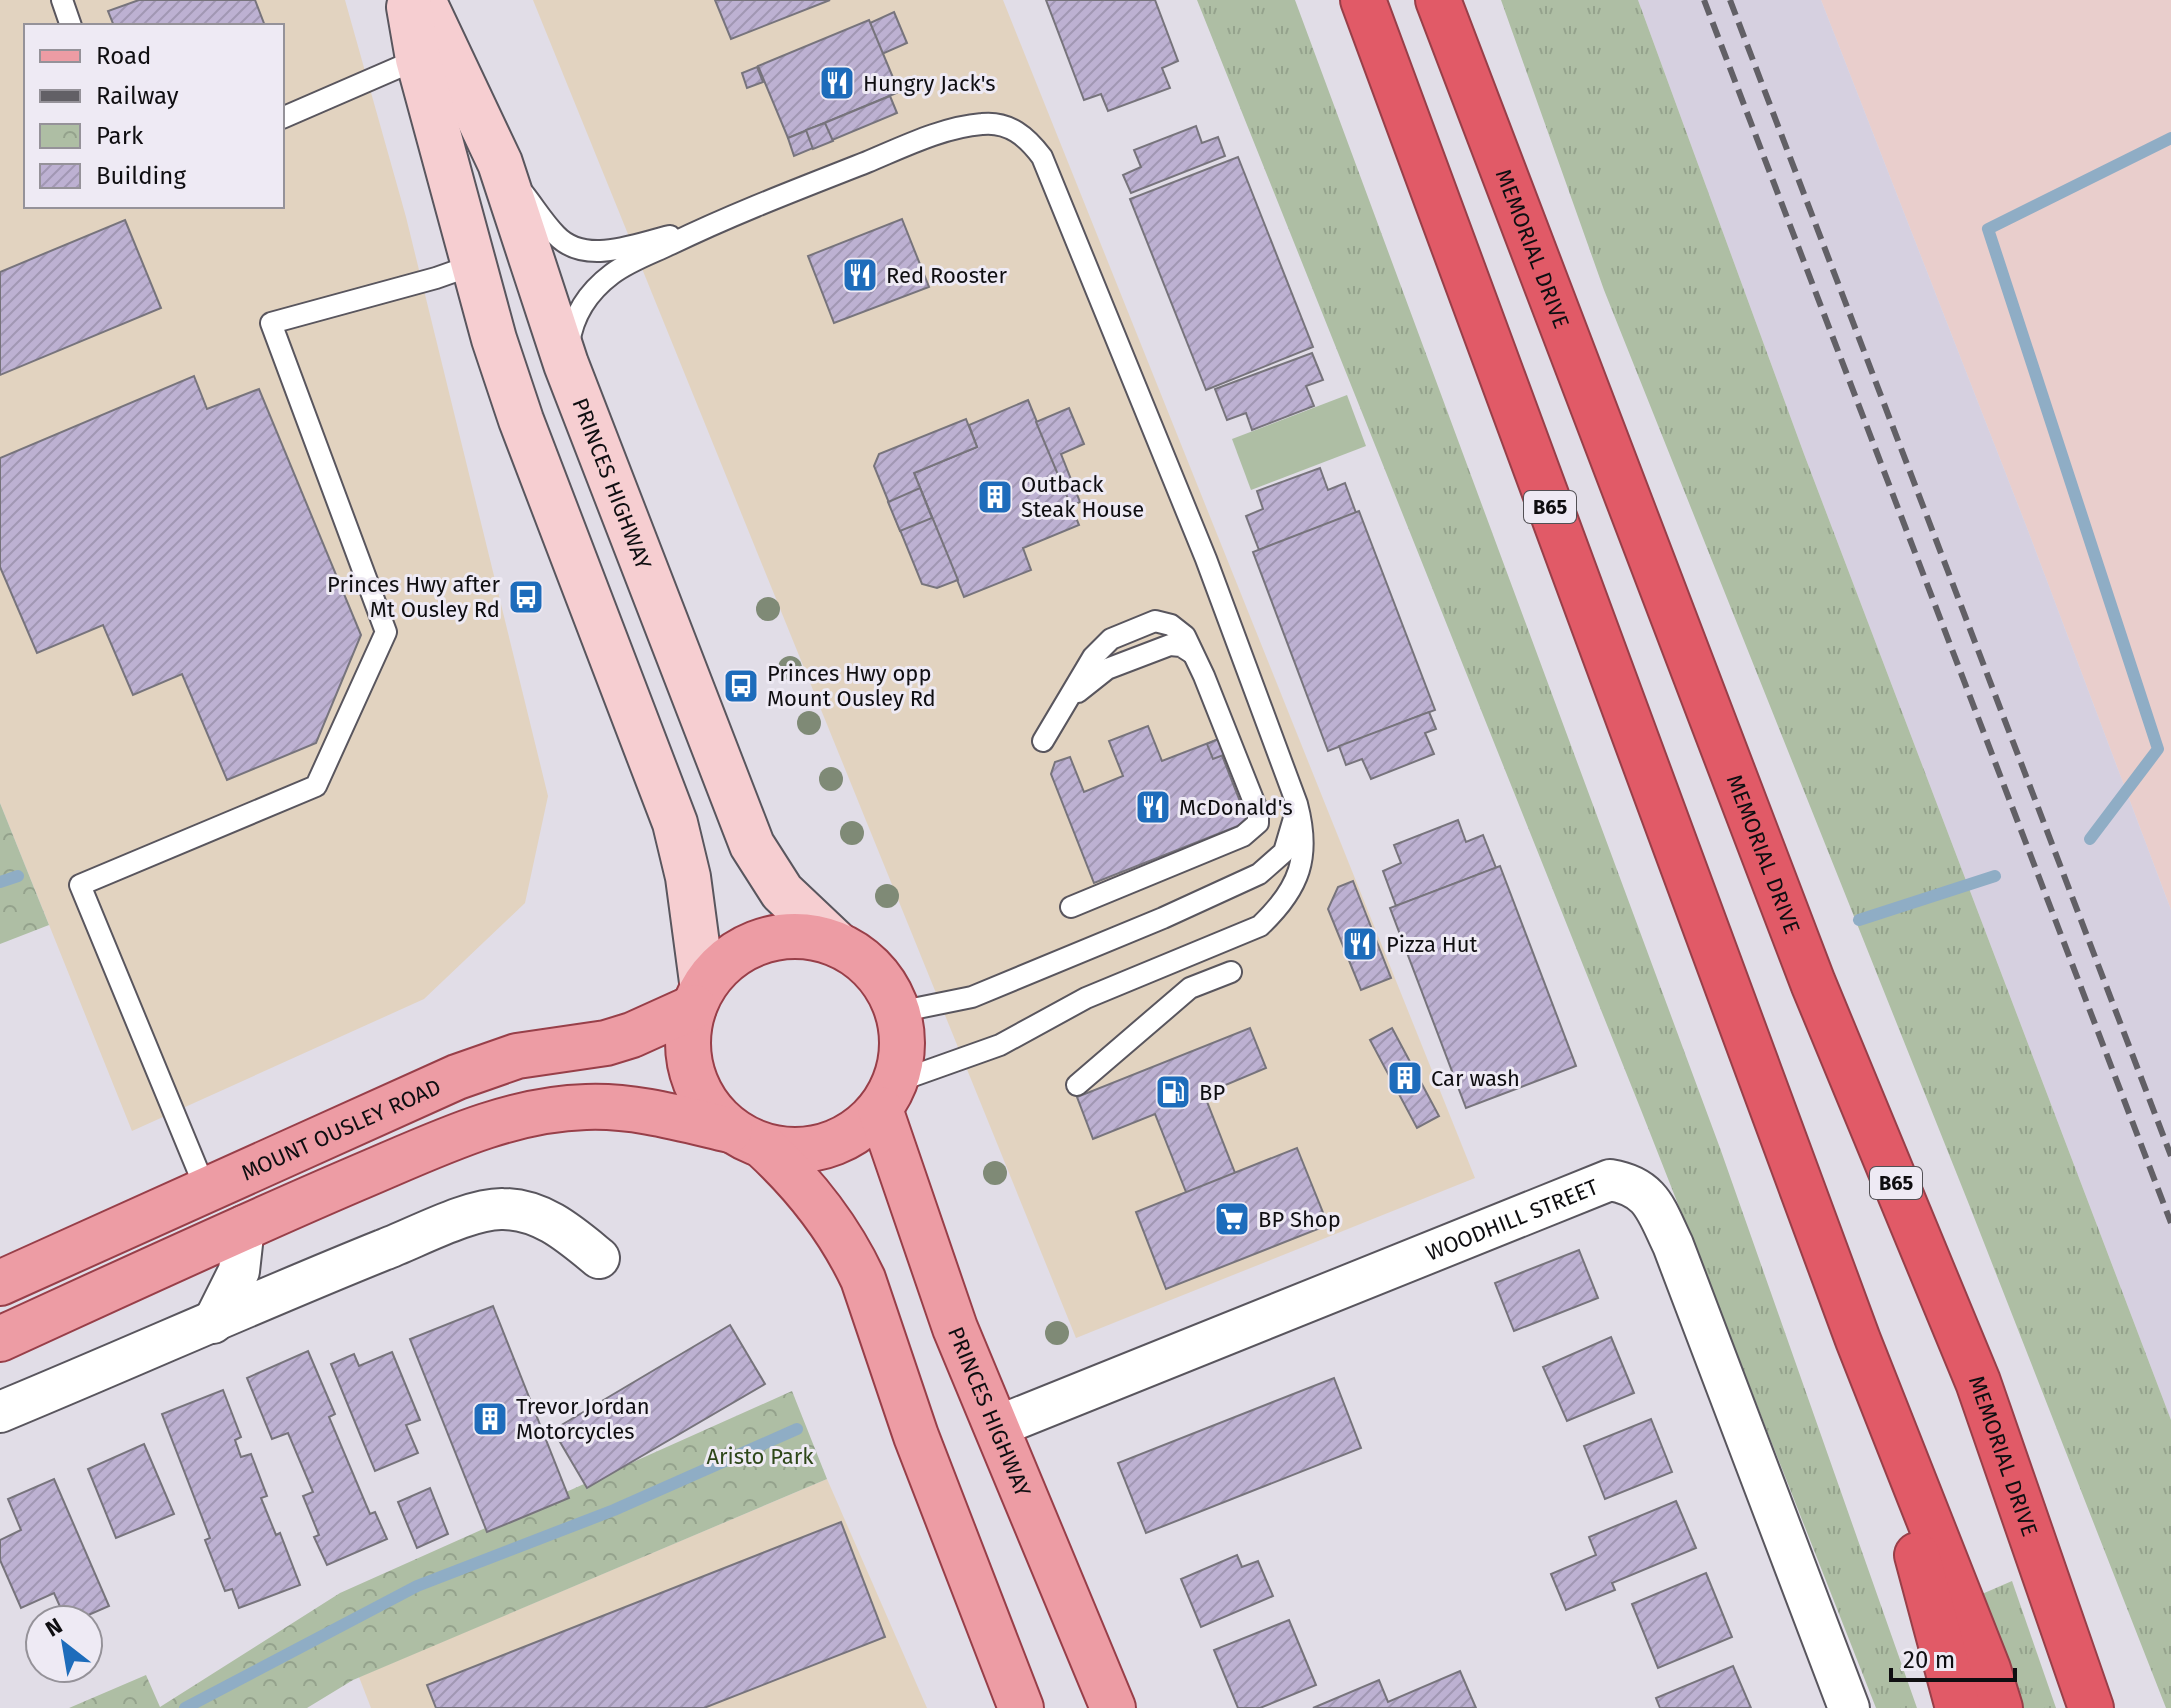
<svg xmlns="http://www.w3.org/2000/svg" width="2171" height="1708" font-family="'Fira Sans',sans-serif">
  <style>
    .commercial { fill: #e2d3c0; fill-rule: evenodd }
    .industrial { fill: #e9cecc }
    .built { fill: #d6d0e0 }
    .grass { fill: url(#grass-tufts) }
    .park { fill: url(#park-crowns) }
    .pitch { fill: #aebea4 }
    .lines { fill: none; stroke-linecap: round; stroke-linejoin: round }
    .stream { stroke: #8fadc5; stroke-width: 12 }
    .building { fill: url(#building-hatch); stroke: #77747c; stroke-width: 2 }
    .lane-casing { stroke: #59565e; stroke-width: 24 }
    .street-casing { stroke: #59565e; stroke-width: 44 }
    .secondary-casing { stroke: #59565e; stroke-width: 48 }
    .primary-casing { stroke: #983f49; stroke-width: 48 }
    .highway-casing { stroke: #983f49; stroke-width: 48 }
    .lane { stroke: #fff; stroke-width: 20 }
    .street { stroke: #fff; stroke-width: 40 }
    .secondary { stroke: #f6ced1; stroke-width: 44 }
    .primary { stroke: #ed9ca4; stroke-width: 44 }
    .highway { stroke: #e15a67; stroke-width: 44 }
    .rail { stroke: #626066; stroke-width: 6; stroke-dasharray: 16 8; stroke-linecap: butt }
    .tree { fill: #7f8a76 }
    .labels { text-anchor: middle; dominant-baseline: central; stroke-width: 6; stroke-linejoin: round; paint-order: stroke }
    .shield { fill: #eeeaf4; stroke: #525055; stroke-width: 2 }
    .shield-label { font-size: 20px; font-weight: bold; fill: #0f0e11 }
    .poi-label { font-size: 22px; fill: #0f0e11; stroke: #eeeaf4; text-anchor: start }
    .street-label { font-size: 22px; fill: #0f0e11; stroke: #eeeaf4 }
    .park-label { font-size: 22px; fill: #2e4719; stroke: #eeeaf4 }
  </style>
  <defs>
    <pattern id="grass-tufts" width="24" height="20" patternUnits="userSpaceOnUse" patternTransform="scale(2)"><rect width="24" height="20" fill="#aebea4"/><path d="M3 7l-1-3M5 7V3M7 7l1-3M15 17l-1-3M17 17v-4M19 17l1-3" fill="none" stroke="#94a28c"/></pattern>
    <pattern id="park-crowns" width="20" height="18" patternUnits="userSpaceOnUse" patternTransform="scale(2)"><rect width="20" height="18" fill="#aebea4"/><path d="M2 6a3 3 0 1 1 6 0M12 15a3 3 0 1 1 6 0" fill="none" stroke="#94a28c"/></pattern>
    <pattern id="building-hatch" width="6" height="6" patternUnits="userSpaceOnUse" patternTransform="scale(2)"><rect width="6" height="6" fill="#bdb1d2"/><path d="M-1 1l2-2M0 6l6-6M5 7l2-2" fill="none" stroke="#a197b3"/></pattern>
  </defs>
  <rect width="100%" height="100%" fill="#e1dde7"/>
  <g class="commercial">
    <path d="M0 0H345L406 217 548 796 525 903 424 999 132 1131 0 803ZM26 26H282V206H26Z"/>
    <polygon points="533,0 1003,0 1475,1178 1076,1338"/>
    <polygon points="827,1479 927,1708 371,1708 359,1677"/>
  </g>
  <polygon class="industrial" points="1821,0 2171,0 2171,910 2027,528"/>
  <polygon class="built" points="1638,0 1821,0 2027,528 2171,910 2171,1420 1804,454"/>
  <g class="grass">
    <polygon points="1197,0 1295,0 1720,1148 1917,1708 1876,1708 1641,1110"/>
    <polygon points="1501,0 1638,0 1804,454 2171,1420 2171,1708 2166,1708 1970,1207 1604,290"/>
    <polygon points="2012,1581 2056,1708 2019,1708 1982,1594"/>
  </g>
  <g class="park">
    <polygon points="0,803 49,925 0,944"/>
    <polygon points="792,1391 827,1479 353,1680 307,1708 69,1708 146,1675 160,1707 340,1593"/>
  </g>
  <polygon class="pitch" points="1347,395 1366,446 1251,490 1232,439"/>
  <g class="lines">
    <g class="stream">
      <polyline points="2090,839 2158,749 1988,229 2171,138"/>
      <polyline points="0,882 18,876"/>
      <polyline points="1859,920 1995,876"/>
      <polyline points="185,1708 417,1586 614,1510 797,1429"/>
    </g>
  </g>
  <g class="building">
    <polygon points="139,0 255,0 265,26 114,26 108,11"/>
    <polygon points="715,0 830,0 731,39"/>
    <polygon points="1046,0 1155,0 1178,61 1162,68 1170,88 1108,111 1101,94 1084,100"/>
    <polygon points="894,12 907,43 882,54 870,23"/>
    <polygon points="869,20 899,92 788,138 758,66"/>
    <polygon points="757,67 763,82 747,88 742,73"/>
    <polygon points="890,96 897,113 794,156 788,138"/>
    <polygon points="825,123 833,141 813,149 806,130"/>
    <polygon points="1196,126 1202,143 1218,137 1225,156 1131,193 1123,175 1141,167 1134,150"/>
    <polygon points="1238,157 1313,347 1206,390 1130,199"/>
    <polygon points="902,219 929,287 834,323 808,256"/>
    <polygon points="125,220 161,308 0,375 0,272"/>
    <polygon points="1312,353 1323,380 1306,386 1314,406 1252,430 1246,413 1227,420 1215,389"/>
    <polygon points="194,376 207,409 259,389 361,635 316,743 227,780 182,674 133,695 103,625 37,653 0,567 0,458"/>
    <polygon points="1028,400 1079,525 1023,548 1031,570 964,597 914,473 977,447 969,425"/>
    <polygon points="1069,408 1084,444 1061,454 1080,502 1071,506 1036,422"/>
    <polygon points="966,419 977,447 914,473 958,580 937,588 922,584 874,466 879,454"/>
    <polygon points="1320,468 1328,490 1345,483 1356,513 1259,550 1246,516 1263,509 1257,491"/>
    <polygon points="920,488 932,518 900,531 888,502"/>
    <polygon points="1359,511 1435,710 1328,751 1253,552"/>
    <polygon points="1429,712 1436,729 1425,733 1434,754 1371,779 1362,759 1346,765 1339,746"/>
    <polygon points="1148,726 1162,761 1216,740 1248,822 1094,883 1051,774 1055,762 1070,757 1084,792 1123,776 1109,741"/>
    <polygon points="1236,731 1242,748 1213,759 1207,744"/>
    <polygon points="1458,820 1466,842 1483,835 1496,868 1396,906 1383,871 1401,863 1394,845"/>
    <polygon points="1500,866 1576,1066 1466,1108 1390,908"/>
    <polygon points="1353,881 1391,978 1361,990 1328,909 1338,887"/>
    <polygon points="1250,1028 1266,1068 1204,1094 1237,1178 1188,1197 1155,1114 1093,1139 1077,1097"/>
    <polygon points="1392,1028 1439,1116 1417,1128 1370,1040"/>
    <polygon points="1297,1148 1328,1225 1166,1289 1136,1212"/>
    <polygon points="1579,1250 1598,1298 1514,1331 1495,1283"/>
    <polygon points="493,1306 569,1498 487,1532 410,1339"/>
    <polygon points="730,1325 765,1384 587,1488 553,1430"/>
    <polygon points="1611,1337 1634,1393 1567,1421 1543,1367"/>
    <polygon points="308,1351 335,1414 329,1417 370,1514 375,1512 387,1539 327,1565 314,1537 319,1535 303,1496 313,1492 288,1433 272,1439 247,1378"/>
    <polygon points="392,1352 420,1420 406,1425 418,1453 375,1471 331,1364 354,1354 359,1366"/>
    <polygon points="1334,1378 1361,1448 1146,1533 1118,1463"/>
    <polygon points="223,1390 241,1437 235,1440 241,1457 251,1454 267,1496 261,1498 276,1535 280,1533 300,1585 239,1608 232,1589 225,1591 205,1540 210,1538 162,1414"/>
    <polygon points="1651,1419 1672,1472 1605,1499 1584,1446"/>
    <polygon points="144,1444 174,1514 116,1538 88,1469"/>
    <polygon points="54,1479 109,1606 77,1620 66,1620 54,1593 21,1608 0,1560 0,1540 21,1530 8,1499"/>
    <polygon points="430,1488 448,1534 417,1548 398,1502"/>
    <polygon points="1676,1501 1696,1548 1612,1583 1615,1590 1566,1610 1551,1574 1596,1555 1589,1537"/>
    <polygon points="841,1522 885,1637 704,1708 436,1708 427,1685"/>
    <polygon points="1237,1555 1242,1567 1258,1561 1273,1596 1201,1627 1181,1579"/>
    <polygon points="1706,1573 1732,1637 1658,1668 1632,1604"/>
    <polygon points="1289,1620 1316,1685 1260,1708 1238,1708 1214,1650"/>
    <polygon points="1733,1666 1751,1708 1660,1708 1656,1698"/>
    <polygon points="1460,1671 1476,1708 1313,1708 1379,1680 1388,1702"/>
  </g>
  <g class="lines">
    <defs>
      <g id="lane">
        <polyline points="62,0 71,26"/>
        <polyline points="282,118 418,59"/>
        <path d="M524 194C535 208 544 223 556 235 585 266 635 244 670 236"/>
        <path d="M569 344C573 315 588 292 612 274 629 261 652 253 671 244 735 213 801 188 867 162 903 147 943 127 982 124 1009 121 1027 137 1042 157L1206 559 1297 804C1311 857 1300 888 1260 926L1086 998 1000 1045 896 1082"/>
        <polyline points="1078,692 1107,669 1170,645 1181,646 1192,653"/>
        <polyline points="1043,741 1093,657 1111,639 1155,621 1171,625 1185,636 1204,676 1258,812 1258,823 1243,836 1071,907"/>
        <polyline points="898,1012 972,997 1163,918 1259,874 1284,852 1297,808"/>
        <polyline points="1077,1085 1190,988 1231,972"/>
        <polyline points="206,1190 80,885 316,786 386,632 271,323 436,278 473,265"/>
      </g>
      <g id="street">
        <polyline points="213,1323 239,1271 244,1226"/>
        <path d="M0 1412C128 1359 254 1302 383 1250 415 1238 470 1208 503 1209 542 1209 571 1235 599 1258"/>
        <path id="s1" d="M996 1427 1610 1180C1652 1187 1656 1210 1673 1245L1849 1708"/>
      </g>
      <g id="secondary">
        <path id="s2" d="M423 0 500 163 566 364 752 845 782 892 837 944"/>
        <polyline points="409,7 418,59 494,339 521,420 675,823 688,877 702,982"/>
      </g>
      <g id="primary">
        <circle cx="795" cy="1043" r="107"/>
        <path id="s3" d="M880 1109 955 1328 1113 1708"/>
        <path d="M764 1147C805 1185 839 1228 863 1279L916 1436 1021 1708"/>
        <path id="s4" d="M0 1283 457 1077 517 1056 606 1043 632 1035 694 1007"/>
        <path d="M0 1339C118 1285 236 1230 355 1179 429 1148 505 1109 586 1107 635 1105 683 1119 730 1130"/>
      </g>
      <g id="highway">
        <polyline points="1363,0 1858,1340 1988,1669 2000,1708"/>
        <path id="s5" d="M1438 0 1813 983 1978 1382 2091 1708"/>
        <polyline points="1917,1555 1958,1708"/>
      </g>
    </defs>
    <use href="#lane" class="lane-casing"/>
    <use href="#street" class="street-casing"/>
    <use href="#secondary" class="secondary-casing"/>
    <use href="#primary" class="primary-casing"/>
    <use href="#highway" class="highway-casing"/>
    <use href="#lane" class="lane"/>
    <use href="#street" class="street"/>
    <use href="#secondary" class="secondary"/>
    <use href="#primary" class="primary"/>
    <use href="#highway" class="highway"/>
    <g class="rail">
      <polyline points="1704,0 2171,1223"/>
      <polyline points="1730,0 2171,1156"/>
    </g>
  </g>
  <g class="tree">
    <circle cx="768" cy="609" r="12"/>
    <circle cx="790" cy="668" r="12"/>
    <circle cx="809" cy="723" r="12"/>
    <circle cx="831" cy="779" r="12"/>
    <circle cx="852" cy="833" r="12"/>
    <circle cx="887" cy="896" r="12"/>
    <circle cx="995" cy="1173" r="12"/>
    <circle cx="1057" cy="1333" r="12"/>
  </g>
  <defs>
    <symbol id="restaurant-square" viewBox="-11 -11 22 22"><rect x="-9" y="-9" width="18" height="18" rx="4" fill="#1d6cbb" stroke="#eeeaf4"/><path d="M-5-6h1v4h1v-4h1v4h1v-4h1v5L-1.5 .5V6h-2V.5L-5-1ZM5-6V6H3V1.5H1.5Q1.5-4 5-6Z" fill="#fff"/></symbol>
    <symbol id="building-square" viewBox="-11 -11 22 22"><rect x="-9" y="-9" width="18" height="18" rx="4" fill="#1d6cbb" stroke="#eeeaf4"/><path d="M-4-6H4V6H1V3H-1V6H-4ZM-2.5-4.3h1.7v1.8h-1.7ZM.8-4.3h1.7v1.8H.8ZM-2.5-1h1.7V.8h-1.7ZM.8-1h1.7V.8H.8Z" fill="#fff"/></symbol>
    <symbol id="bus-square" viewBox="-11 -11 22 22"><rect x="-9" y="-9" width="18" height="18" rx="4" fill="#1d6cbb" stroke="#eeeaf4"/><path d="M-5-6H5V4H4V6H2V4H-2V6H-4V4H-5ZM-3.5-4V0h7V-4ZM-3.5 1.2v1.5H-2V1.2ZM2 1.2v1.5H3.5V1.2Z" fill="#fff"/></symbol>
    <symbol id="fuel-square" viewBox="-11 -11 22 22"><rect x="-9" y="-9" width="18" height="18" rx="4" fill="#1d6cbb" stroke="#eeeaf4"/><path d="M-5.5-6h7V0h2V4h1.3V-2.5L3-4.5l.8-.8L6-3V5H2.5V1h-1V6h-7ZM-4.2-4.7v3.2H.2V-4.7Z" fill="#fff"/></symbol>
    <symbol id="supermarket-square" viewBox="-11 -11 22 22"><rect x="-9" y="-9" width="18" height="18" rx="4" fill="#1d6cbb" stroke="#eeeaf4"/><path d="M-6-5.5h2.5l.6 2H6L4.5 2H-2.5L-4.4-4H-6ZM-1.5 3.2a1.3 1.3 0 1 0 .1 0ZM3 3.2a1.3 1.3 0 1 0 .1 0Z" fill="#fff"/></symbol>
  </defs>
  <g fill-rule="evenodd">
    <use href="#restaurant-square" x="817" y="63" width="40" height="40"/>
    <use href="#restaurant-square" x="840" y="255" width="40" height="40"/>
    <use href="#building-square" x="975" y="477" width="40" height="40"/>
    <use href="#bus-square" x="506" y="577" width="40" height="40"/>
    <use href="#bus-square" x="721" y="666" width="40" height="40"/>
    <use href="#restaurant-square" x="1133" y="787" width="40" height="40"/>
    <use href="#restaurant-square" x="1340" y="924" width="40" height="40"/>
    <use href="#building-square" x="1385" y="1058" width="40" height="40"/>
    <use href="#fuel-square" x="1153" y="1072" width="40" height="40"/>
    <use href="#supermarket-square" x="1212" y="1199" width="40" height="40"/>
    <use href="#building-square" x="470" y="1399" width="40" height="40"/>
  </g>
  <g class="labels">
    <g class="shield">
      <rect x="1524" y="491" width="52" height="32" rx="6"/>
      <rect x="1870" y="1167" width="52" height="32" rx="6"/>
    </g>
    <g class="shield-label">
      <text x="1550" y="507">B65</text>
      <text x="1896" y="1183">B65</text>
    </g>
    <g class="poi-label">
      <text x="863" y="83">Hungry Jack's</text>
      <text x="886" y="275">Red Rooster</text>
      <text x="1021" y="484">Outback<tspan x="1021" dy="25">Steak House</tspan></text>
      <text x="500" y="584" text-anchor="end">Princes Hwy after<tspan x="500" dy="25">Mt Ousley Rd</tspan></text>
      <text x="767" y="673">Princes Hwy opp<tspan x="767" dy="25">Mount Ousley Rd</tspan></text>
      <text x="1179" y="807">McDonald's</text>
      <text x="1386" y="944">Pizza Hut</text>
      <text x="1431" y="1078">Car wash</text>
      <text x="1199" y="1092">BP</text>
      <text x="1258" y="1219">BP Shop</text>
      <text x="516" y="1406">Trevor Jordan<tspan x="516" dy="25">Motorcycles</tspan></text>
    </g>
    <g class="street-label">
      <text stroke="none"><textPath href="#s5" startOffset="266">MEMORIAL DRIVE</textPath></text>
      <text stroke="none"><textPath href="#s2" startOffset="520">PRINCES HIGHWAY</textPath></text>
      <text stroke="none"><textPath href="#s5" startOffset="914">MEMORIAL DRIVE</textPath></text>
      <text stroke="none"><textPath href="#s4" startOffset="374">MOUNT OUSLEY ROAD</textPath></text>
      <text stroke="none"><textPath href="#s1" startOffset="556">WOODHILL STREET</textPath></text>
      <text stroke="none"><textPath href="#s3" startOffset="322">PRINCES HIGHWAY</textPath></text>
      <text stroke="none"><textPath href="#s5" startOffset="1562">MEMORIAL DRIVE</textPath></text>
    </g>
    <g class="park-label">
      <text x="760" y="1456">Aristo Park</text>
    </g>
  </g>
  <rect x="24" y="24" width="260" height="184" fill="#eeeaf4" stroke="#959299" stroke-width="2"/>
  <rect x="40" y="50" width="40" height="12" fill="#ed9ca4" stroke="#959299" stroke-width="2"/>
  <text x="96" y="64" font-size="24" fill="#0f0e11">Road</text>
  <rect x="40" y="90" width="40" height="12" fill="#626066" stroke="#959299" stroke-width="2"/>
  <text x="96" y="104" font-size="24" fill="#0f0e11">Railway</text>
  <rect x="40" y="124" width="40" height="24" fill="url(#park-crowns)" stroke="#959299" stroke-width="2"/>
  <text x="96" y="144" font-size="24" fill="#0f0e11">Park</text>
  <rect x="40" y="164" width="40" height="24" fill="url(#building-hatch)" stroke="#959299" stroke-width="2"/>
  <text x="96" y="184" font-size="24" fill="#0f0e11">Building</text>
  <g transform="translate(64 1644) rotate(329)"><circle r="38" fill="#eeeaf4" stroke="#959299" stroke-width="2"/>
  <path d="M0-6L14 30L0 20L-14 30Z" fill="#1d6cbb"/>
  <text y="-12" font-size="22" font-weight="bold" text-anchor="middle" fill="#0f0e11">N</text>
  </g>
  <path d="M1891 1668v12h124v-12" fill="none" stroke="#0f0e11" stroke-width="4"/>
  <text x="1903" y="1668" font-size="24" fill="#0f0e11" stroke="#eeeaf4" stroke-width="6" paint-order="stroke">20 m</text>
</svg>
